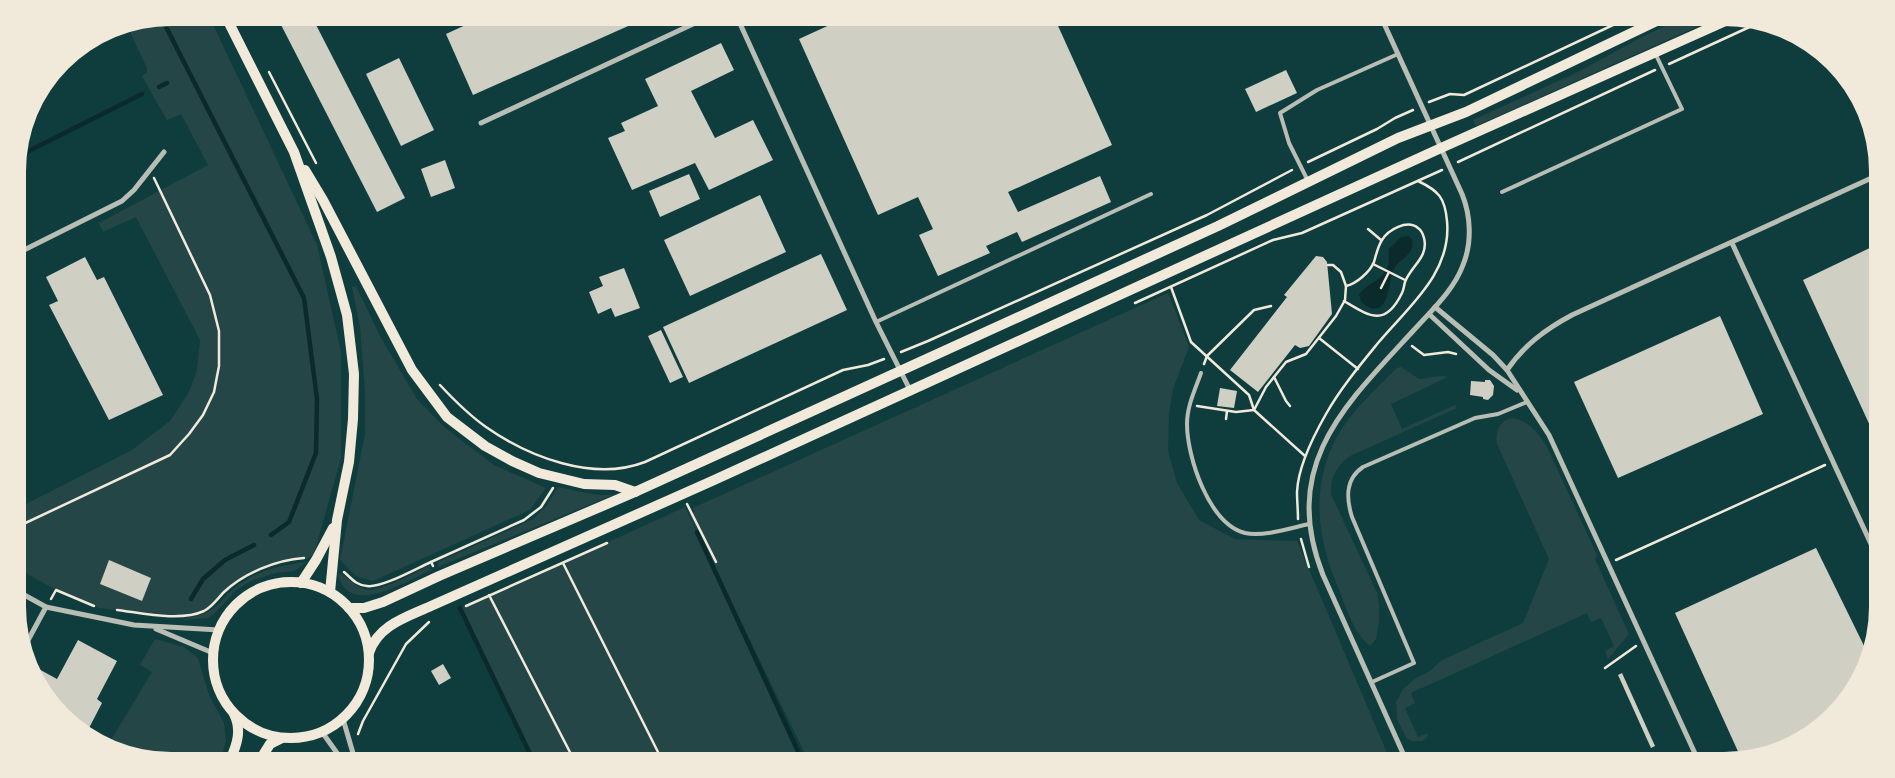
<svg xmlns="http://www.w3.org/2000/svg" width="1895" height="778" font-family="'DM Sans',sans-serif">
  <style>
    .green { fill: #244646 }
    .water { fill: #0a2a2b }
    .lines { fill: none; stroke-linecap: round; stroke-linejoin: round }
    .stream { stroke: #0a2a2b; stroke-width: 4.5 }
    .building { fill: #cfcfc3 }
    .path { stroke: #f1e9da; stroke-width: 2.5 }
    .service { stroke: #b8beb3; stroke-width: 4 }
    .minor { stroke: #b8beb3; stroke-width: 5 }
    .secondary { stroke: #f1e9da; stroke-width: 10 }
  </style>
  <rect width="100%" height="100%" fill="#0f3d3e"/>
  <g class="green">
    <polygon points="1684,17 1716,18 1476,126 1473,120 1576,73 1646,35"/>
    <polygon points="171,18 210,18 317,245 341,352 341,458 314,554 308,558 295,559 253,573 232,585 204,611 173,616 99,608 56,590 19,569 19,505 25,502 26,504 132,450 170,421 189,392 197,370 200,340 136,217 103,232 99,223 208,165 181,114 167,120 142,76 147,72 147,68 127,26"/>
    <polygon points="356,286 380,336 417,399 444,427 494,465 546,488 530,510 373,581 356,576 340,560 365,434 365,391 360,327 352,287"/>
    <polygon points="1168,293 1189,347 1173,389 1169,413 1168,451 1177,483 1199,520 1235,539 1297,541 1390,760 808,760 689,514 695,512 693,508"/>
    <path d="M1401 367 1419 379 1441 376 1448 377 1391 404 1402 429 1455 405 1457 408 1350 456C1337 465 1330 478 1331 494L1377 593 1379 604V621L1376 639 1370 646C1353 632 1346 607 1338 587 1315 534 1310 477 1343 427 1358 405 1378 387 1397 368Z"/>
    <path d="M1512 418C1528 420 1539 433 1547 447L1597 555 1595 559 1629 634 1608 659 1605 651 1614 646 1601 618 1591 622 1587 613 1411 693 1415 703 1405 708 1418 737 1427 733 1428 736 1423 741H1412L1407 739 1397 719 1396 702 1403 689 1416 678 1430 671 1442 660 1523 623 1549 559 1497 444C1495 433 1499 420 1512 418Z"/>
    <polygon points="558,487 597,495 613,495 438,567 438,562 533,519 547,505"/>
    <polygon points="685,507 802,760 533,760 460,608 506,589"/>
    <path d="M307 562 294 571 276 573 253 580 237 589 217 611 208 618 182 620C192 615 201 617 211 610 220 604 226 595 234 588 254 571 282 565 307 562Z"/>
    <path d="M429 566 431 570C407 581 347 619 338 573 347 576 354 586 364 589 378 594 415 572 429 566Z"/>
    <polygon points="155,639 184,647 198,658 209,695 224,723 226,740 221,760 171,760 113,749 108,745 152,672 140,665"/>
  </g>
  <path class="water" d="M1408 236 1412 239C1415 257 1399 257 1393 271 1388 282 1390 316 1368 307 1362 304 1361 301 1359 295 1366 283 1383 281 1388 266 1390 261 1388 254 1389 249L1401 237Z"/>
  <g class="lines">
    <g class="stream">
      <polyline points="162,19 304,298 317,399 316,453 289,522 271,535"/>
      <polyline points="159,87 167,83"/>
      <polyline points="19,156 142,94"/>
      <polyline points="697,532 802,760"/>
      <polyline points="191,599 203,579 225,560 254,545"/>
      <polyline points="460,608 533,760"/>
    </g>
  </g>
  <g class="building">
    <polygon points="277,17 312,17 405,198 377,212"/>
    <polygon points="483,17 633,17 635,23 473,95 446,34"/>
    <polygon points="847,17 1054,17 1112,145 1008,192 1018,212 1100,176 1111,202 1022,242 1017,232 986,246 990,253 938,276 919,235 933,229 918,197 878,215 799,39"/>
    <polygon points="721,43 734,70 691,91 715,138 753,120 773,160 709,190 695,163 632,190 608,138 625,131 621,123 658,106 645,79"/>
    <polygon points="399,58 434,130 401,146 366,74"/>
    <polygon points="1286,70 1297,93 1256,112 1245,89"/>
    <polygon points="445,160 455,188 431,197 421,169"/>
    <polygon points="689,174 700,199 660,217 649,191"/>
    <polygon points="760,195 786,252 690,296 664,240"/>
    <polygon points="1876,245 1877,441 1803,280"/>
    <polygon points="821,254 847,310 689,383 663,327"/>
    <polygon points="1316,256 1323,257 1327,262 1332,314 1309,346 1300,348 1295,345 1258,392 1230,370 1287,297 1284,295"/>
    <polygon points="85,257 97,280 104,277 163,395 109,420 49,305 58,301 46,277"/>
    <polygon points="624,268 640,308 615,317 611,308 598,314 589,292 603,286 599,277"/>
    <polygon points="1720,316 1763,414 1618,478 1574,382"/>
    <polygon points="661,330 683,377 670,383 648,336"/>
    <polygon points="1485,380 1490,380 1494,386 1493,395 1488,400 1483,399 1483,397 1470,395 1471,381 1485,382"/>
    <polygon points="1220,388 1237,391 1234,408 1217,406"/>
    <polygon points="1816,548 1868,654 1866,665 1846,701 1809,734 1741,758 1675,613"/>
    <polygon points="109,560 151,578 142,601 100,584"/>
    <polygon points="78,640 117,661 97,699 102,703 88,730 49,701 35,667 57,679"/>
    <polygon points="443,664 451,678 439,685 431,671"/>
    <polygon points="1622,673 1655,746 1651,748 1618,675"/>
  </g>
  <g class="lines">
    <g class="path">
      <polyline points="1669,64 1756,24"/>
      <polyline points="269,72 316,163"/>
      <polyline points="1429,102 1450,94 1464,95 1630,17"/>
      <polyline points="1308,162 1377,129 1395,118 1413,110"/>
      <polyline points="1458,162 1655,70"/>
      <polyline points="1368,229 1381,240"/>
      <polyline points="1373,264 1405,280"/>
      <polyline points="1171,287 1191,342 1249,395 1254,410 1305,456"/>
      <polyline points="1381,288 1389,272"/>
      <path d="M1344 301C1369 316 1385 328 1402 293 1404 289 1404 285 1405 282 1411 266 1429 257 1424 238 1423 234 1421 230 1418 228 1407 219 1388 230 1382 240 1378 246 1376 255 1374 262 1370 272 1356 284 1346 286"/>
      <polyline points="1135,303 1273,240 1302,233 1442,170"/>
      <polyline points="1319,338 1358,369"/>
      <polyline points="1412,346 1424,355 1448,352 1456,354"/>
      <polyline points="901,352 928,341 1207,215 1292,170"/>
      <polyline points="1204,364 1207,356 1254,310 1271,306"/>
      <polyline points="1274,377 1286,401 1290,406"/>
      <path d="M440 385C454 400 469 415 486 427 529 457 593 482 645 462L843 370 868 365 884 359"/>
      <polyline points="1197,406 1236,412 1254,410 1266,387 1286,362 1306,354 1336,316 1345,300 1346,286 1341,272 1333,265 1328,265"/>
      <polyline points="1226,419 1227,411"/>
      <polyline points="687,504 716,562"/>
      <path d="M1298 519C1298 510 1297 501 1297 492 1298 467 1314 435 1326 414 1340 389 1360 365 1378 343 1408 307 1452 273 1447 221 1445 198 1439 191 1418 181"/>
      <polyline points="19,526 170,455 189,434 203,415 214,392 219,366 219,331 210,295 154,178"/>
      <polyline points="1301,539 1309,567"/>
      <polyline points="1616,560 1825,465"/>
      <polyline points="431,562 524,520 541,507 553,488"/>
      <polyline points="563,563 662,760"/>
      <path d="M344 572C351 578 357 586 367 586 382 588 417 568 431 562L433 566"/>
      <polyline points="489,595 574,760"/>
      <polyline points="51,599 56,590 94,606"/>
      <polyline points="466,606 607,543"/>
      <path d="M117 610C142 613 180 622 204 611 212 607 218 598 224 592 244 573 276 560 304 558"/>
      <polyline points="1605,668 1636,646"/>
      <polyline points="358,734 363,721 406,644 429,622"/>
      <polyline points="294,760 311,755 328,756"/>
    </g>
    <g class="service">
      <polyline points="450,22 461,17"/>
      <polyline points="1308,181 1289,143 1280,113 1317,90 1398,54"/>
      <polyline points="1502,192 1682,109 1655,53"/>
      <polyline points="876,322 1151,194"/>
      <path d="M1201 373C1195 390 1187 406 1187 424 1187 457 1209 524 1245 533 1263 537 1291 528 1309 524"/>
      <path d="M1372 682 1414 663 1352 517C1346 498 1345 479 1363 467L1475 418 1498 414 1527 402"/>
    </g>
    <g class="minor">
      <polyline points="737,17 876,322 910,390"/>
      <path d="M1381 17 1462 194C1471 216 1472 243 1463 265 1454 290 1431 311 1413 331 1344 406 1280 465 1323 575L1406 760"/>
      <polyline points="481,123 708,17"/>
      <polyline points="1732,243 1877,557"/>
      <polyline points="18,253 122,201 134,190 164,152"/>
      <polyline points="1435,307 1493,355 1507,370 1549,435 1698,760"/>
      <polyline points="1429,314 1489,370 1517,390"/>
      <path d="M1507 370C1524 345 1546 329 1572 315L1876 176"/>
      <polyline points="19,592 46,607 134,625 219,630"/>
      <polyline points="156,629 213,653"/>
      <polyline points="26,644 46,607"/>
      <polyline points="343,719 355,760"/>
      <polyline points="322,732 342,760"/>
    </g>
    <g class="secondary">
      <polyline points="226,17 294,152 331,257 347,315 354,374 353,419 349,462 337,520 330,592"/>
      <polyline points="305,170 323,200 412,370 447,417 485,446 512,461 539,473 584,484 615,485 635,492"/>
      <circle cx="291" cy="660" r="78"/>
      <polyline points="301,583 316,560 333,528"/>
      <polyline points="349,608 364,608 383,602 439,576 635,492 1218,226 1398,138 1466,112 1665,17"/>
      <path d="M369 653C378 625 407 617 431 606L712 481 1441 148 1730 19"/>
      <path d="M230 760C237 745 242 730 234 714"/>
      <polyline points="260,760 270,744 282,738"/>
    </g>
  </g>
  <path d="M0 0H1895V778H0ZM171 26H1724A145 145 0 0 1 1869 171V607A145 145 0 0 1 1724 752H171A145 145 0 0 1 26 607V171A145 145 0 0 1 171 26Z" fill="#f1e9da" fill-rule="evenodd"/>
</svg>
